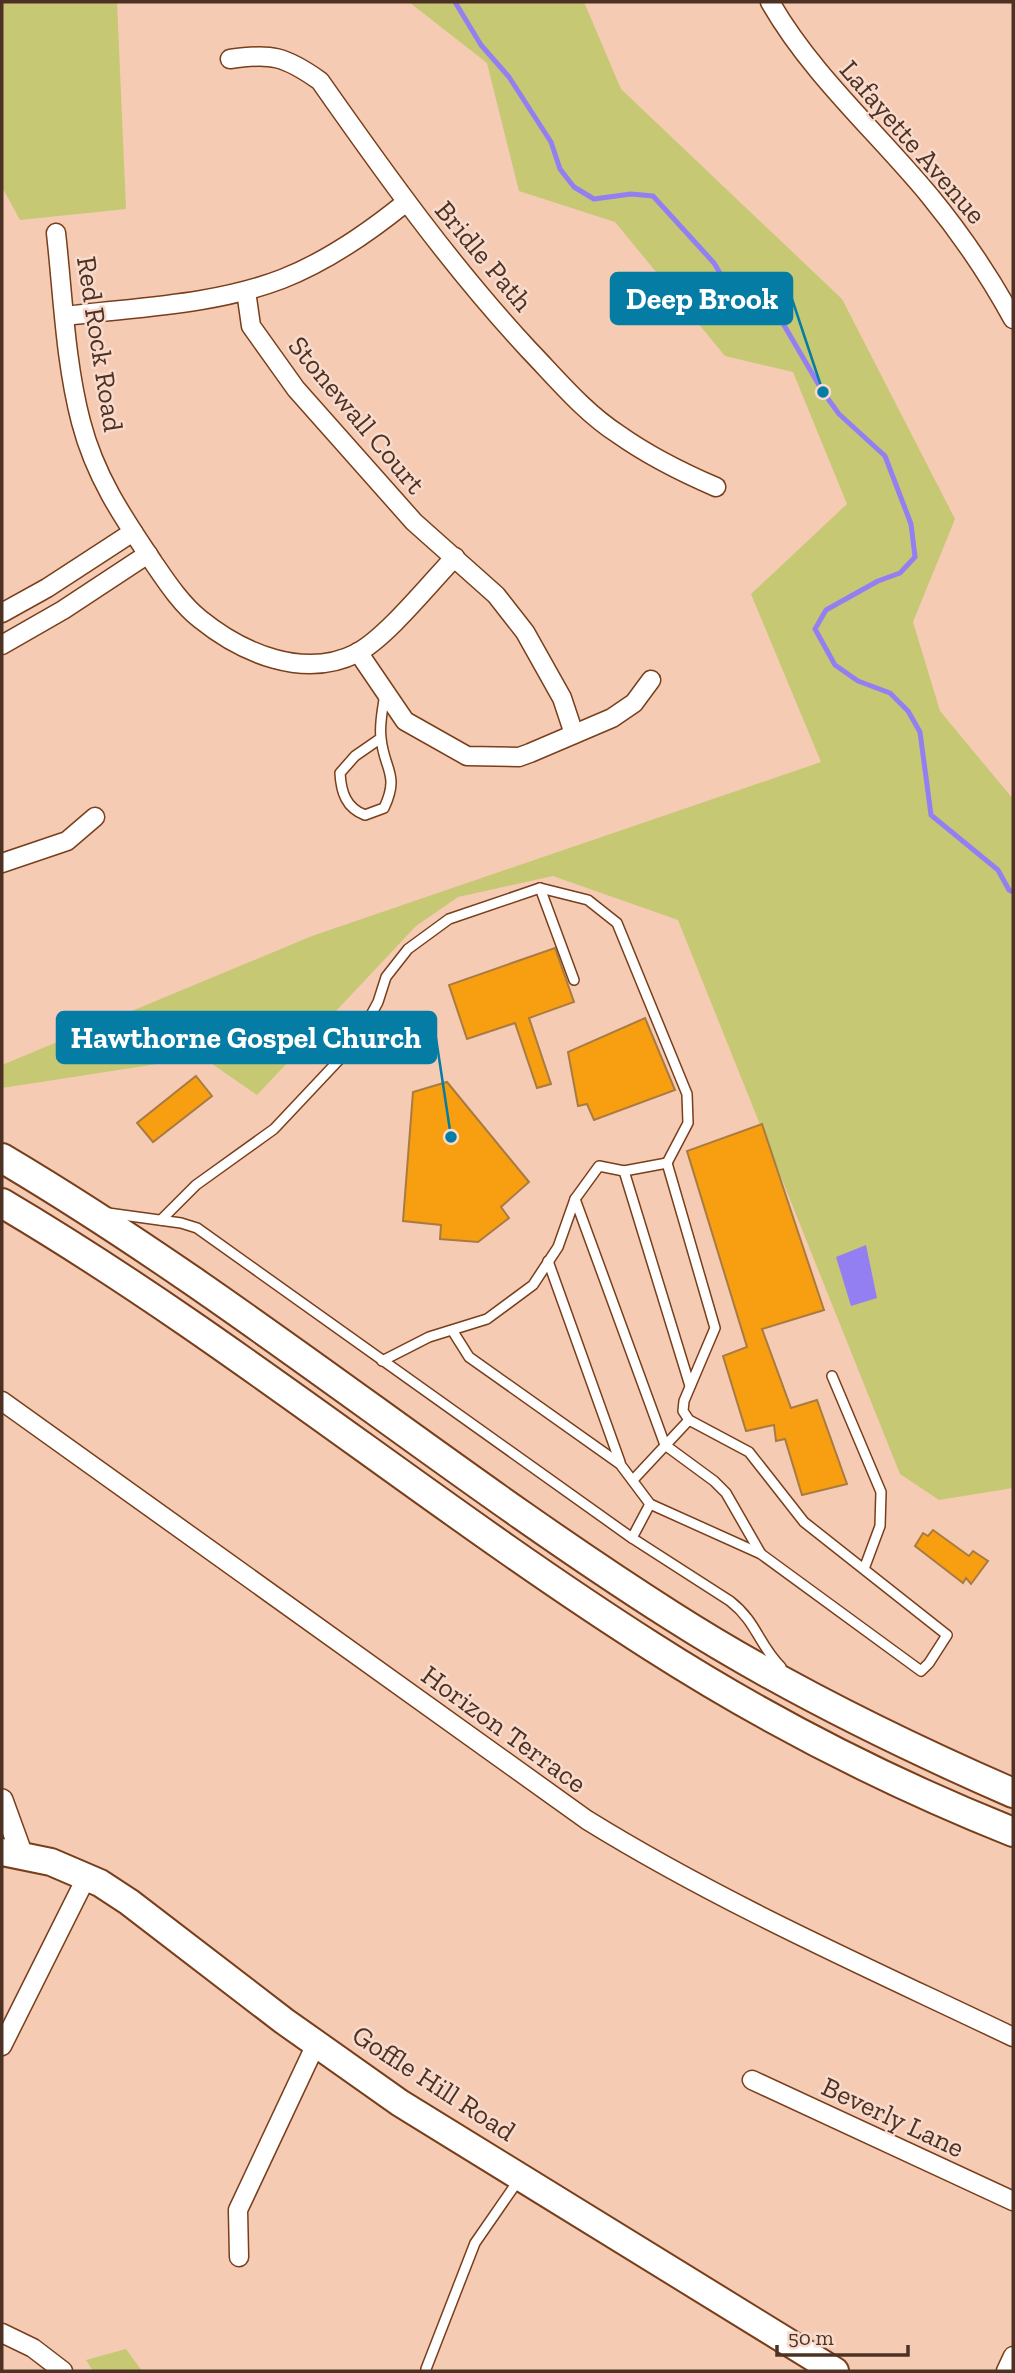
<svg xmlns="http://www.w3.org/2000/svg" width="1015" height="2373" font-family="'Zilla Slab',serif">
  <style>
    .green { fill: #c6c874 }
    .water { fill: #947ff2 }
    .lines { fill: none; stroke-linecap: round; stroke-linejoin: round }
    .stream { stroke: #947ff2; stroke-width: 5 }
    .building { fill: #f79f10; stroke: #aa7b41; stroke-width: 2 }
    .service-casing { stroke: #793e1a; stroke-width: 12 }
    .minor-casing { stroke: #793e1a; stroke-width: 21 }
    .tertiary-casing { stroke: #793e1a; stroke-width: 24 }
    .primary-casing { stroke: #793e1a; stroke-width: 30 }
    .trunk-casing { stroke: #793e1a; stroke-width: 32 }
    .service { stroke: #fff; stroke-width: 9 }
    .minor { stroke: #fff; stroke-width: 18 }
    .tertiary { stroke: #fff; stroke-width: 21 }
    .primary { stroke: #fff; stroke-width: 26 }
    .trunk { stroke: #fff; stroke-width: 28 }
    .labels { text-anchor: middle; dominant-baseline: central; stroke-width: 5; stroke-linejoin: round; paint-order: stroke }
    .street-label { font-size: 28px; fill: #4d3223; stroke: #f8dbcc }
    .leader { fill: none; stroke: #047ca4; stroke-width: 2.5 }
    .callout-dot { fill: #047ca4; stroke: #f8dbcc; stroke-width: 2.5 }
    .callout { fill: #047ca4; stroke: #047ca4; stroke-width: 2.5 }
    .callout-label { font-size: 30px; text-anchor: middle; font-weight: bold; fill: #fff }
  </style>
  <rect width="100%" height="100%" fill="#f5cbb4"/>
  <g class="green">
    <polygon points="2,2 117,2 126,209 20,220 2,187"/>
    <polygon points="409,2 584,2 621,89 842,299 955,519 913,622 940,711 1013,799 1013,1488 939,1500 900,1474 678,920 553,876 458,897 416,926 257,1095 202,1057 2,1088 2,1065 312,936 821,762 751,594 847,504 793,372 725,356 615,222 519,191 487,63"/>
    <polygon points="126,2349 142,2371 93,2371 86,2360"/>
  </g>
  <polygon class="water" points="866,1245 877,1298 851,1306 836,1257"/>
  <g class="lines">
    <polyline class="stream" points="455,2 481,45 509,77 551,142 560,169 574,187 594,199 631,194 653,196 714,263 730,290 781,320 823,392 839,414 885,456 911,524 915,557 900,573 878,581 826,610 815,629 835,665 858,681 890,693 908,711 920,732 931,815 998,870 1009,890 1013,892"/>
  </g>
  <g class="building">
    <polygon points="555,948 574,1002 529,1018 551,1084 537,1088 515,1023 467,1039 449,985"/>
    <polygon points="645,1018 675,1090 594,1120 587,1104 578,1106 568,1052"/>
    <polygon points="196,1076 212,1096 153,1142 137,1123"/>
    <polygon points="447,1082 529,1182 501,1207 509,1218 478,1242 440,1239 441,1225 403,1221 413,1092"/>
    <polygon points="762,1124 824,1310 762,1329 791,1408 817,1400 847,1484 802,1495 785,1439 776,1441 774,1425 746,1431 723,1356 747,1347 687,1151"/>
    <polygon points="933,1530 969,1556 973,1551 988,1561 971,1584 966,1578 963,1583 915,1546 923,1533 928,1536"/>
  </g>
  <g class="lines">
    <defs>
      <g id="service">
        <path d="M381 738 355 756 340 773C341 792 346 808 365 815L384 808C400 774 384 770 381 738 379 724 383 708 385 693"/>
        <polyline points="540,888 574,980"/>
        <polyline points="624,1171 690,1386"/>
        <polyline points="575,1199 665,1445 714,1481 726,1493 761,1554"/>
        <path d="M108 1213 181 1223 197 1228 632 1538 730 1601C757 1622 758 1644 781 1667"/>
        <polyline points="161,1220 196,1185 274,1129 338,1061 364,1028 378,1002 386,977 408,949 449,919 540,888 588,900 617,923 687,1094 688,1123 667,1163"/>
        <polyline points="548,1261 620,1462"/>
        <polyline points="382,1361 429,1337 487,1319 533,1285 558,1247 575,1199 599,1166 624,1171 667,1163 715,1328 684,1401 683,1411 689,1420 749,1452 804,1522 947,1635 929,1663 921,1671 761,1554 650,1504 620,1464 469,1357 452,1330"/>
        <polyline points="832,1376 881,1492 880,1526 864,1569"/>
        <polyline points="633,1480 689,1420"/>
        <polyline points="632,1538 650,1504"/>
        <polyline points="426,2369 475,2243 520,2178"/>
      </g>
      <g id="minor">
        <path d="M770 2C812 75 876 131 929 195 961 234 989 275 1013 319"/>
        <path d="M230 59C271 53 285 56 320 81 386 175 451 266 529 350 557 379 584 412 618 434 649 456 681 472 716 487"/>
        <path d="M56 233C63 295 65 361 81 422 95 476 122 516 153 562 166 581 181 604 200 619 242 653 304 680 357 653 387 637 430 583 455 557"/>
        <polyline points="246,291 251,326 296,389 414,522 496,595 525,632 562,698 574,734"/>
        <path d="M66 316C138 307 214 305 282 279 328 261 368 233 405 203"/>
        <polyline points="2,613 47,588 133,532"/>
        <polyline points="2,645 63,610 148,554"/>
        <polyline points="358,652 405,721 467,756 519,757 530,753 612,718 634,703 651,680"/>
        <polyline points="2,863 67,841 95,817"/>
        <path d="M2 1401 587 1820C723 1904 869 1968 1013 2037"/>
        <polyline points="2,2046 87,1876"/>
        <polyline points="752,2080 1013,2201"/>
        <polyline points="239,2257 238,2210 316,2044"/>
        <polyline points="2,2333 33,2348 63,2371"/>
        <polyline points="1006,2371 1013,2356"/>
      </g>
      <polyline id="tertiary" points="2,1800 22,1855"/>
      <polyline id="primary" points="2,1852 51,1862 100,1883 129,1902 284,2021 400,2103 835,2371"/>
      <g id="trunk">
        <path d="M2 1158C235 1296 444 1471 672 1616 780 1685 896 1742 1013 1793"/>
        <path d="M2 1203C227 1336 430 1505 651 1646 765 1719 888 1782 1013 1832"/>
      </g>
    </defs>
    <use href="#service" class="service-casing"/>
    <use href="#minor" class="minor-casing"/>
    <use href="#tertiary" class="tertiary-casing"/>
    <use href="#primary" class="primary-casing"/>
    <use href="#trunk" class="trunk-casing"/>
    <use href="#service" class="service"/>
    <use href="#minor" class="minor"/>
    <use href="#tertiary" class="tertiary"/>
    <use href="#primary" class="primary"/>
    <use href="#trunk" class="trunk"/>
  </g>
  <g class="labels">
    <g class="street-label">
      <text transform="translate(913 142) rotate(49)">Lafayette Avenue</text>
      <text transform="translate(484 256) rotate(50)">Bridle Path</text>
      <text transform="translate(100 344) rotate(81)">Red Rock Road</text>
      <text transform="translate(357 415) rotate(50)">Stonewall Court</text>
      <text transform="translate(504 1729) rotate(36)">Horizon Terrace</text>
      <text transform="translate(434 2083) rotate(33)">Goffle Hill Road</text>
      <text transform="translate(893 2117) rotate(25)">Beverly Lane</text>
    </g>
  </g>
  <path class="leader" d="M823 392L792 299M451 1137L436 1038"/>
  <g class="callout-dot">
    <circle cx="823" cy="392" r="7"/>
    <circle cx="451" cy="1137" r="7"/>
  </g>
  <g class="callout">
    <rect x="611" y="273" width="181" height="51" rx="7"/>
    <rect x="57" y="1012" width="379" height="51" rx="7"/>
  </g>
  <g class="callout-label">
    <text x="702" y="309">Deep Brook</text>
    <text x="246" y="1048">Hawthorne Gospel Church</text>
  </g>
  <rect width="1015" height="2373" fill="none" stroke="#4d3223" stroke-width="7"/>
  <path d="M777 2345v10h131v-10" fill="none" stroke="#4d3223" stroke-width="3.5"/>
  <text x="788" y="2345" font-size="21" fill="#4d3223" stroke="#f8dbcc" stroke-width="5" paint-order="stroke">50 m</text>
</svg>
